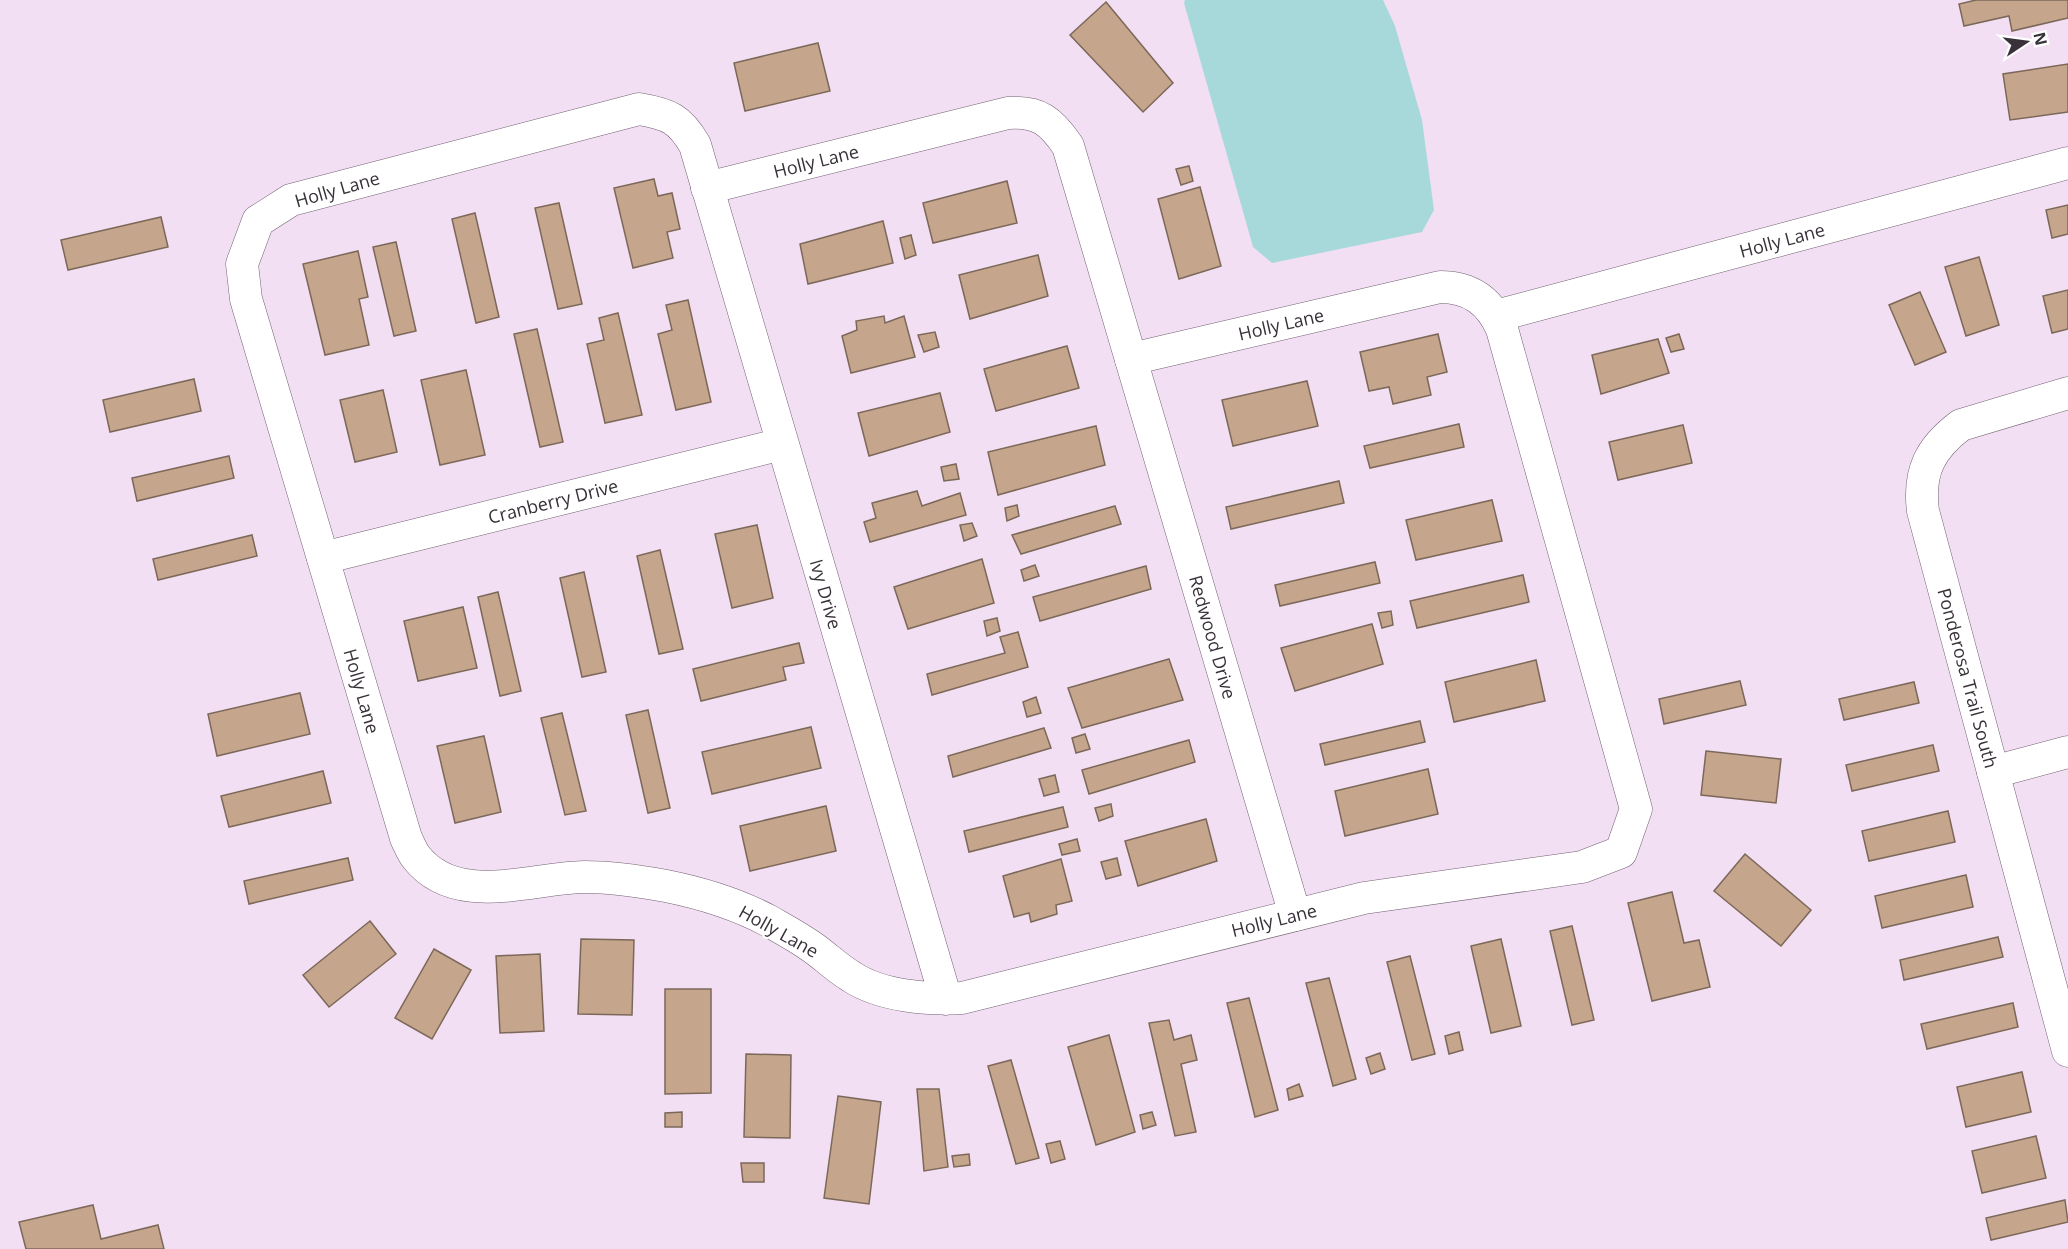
<svg xmlns="http://www.w3.org/2000/svg" width="2068" height="1249" font-family="'Open Sans',sans-serif">
  <style>
    .water { fill: #a7d9db }
    .building { fill: #c6a58d; stroke: #7c6859; stroke-width: 1.5 }
    .lines { fill: none; stroke-linecap: round; stroke-linejoin: round }
    .minor-casing { stroke: #736273; stroke-width: 33 }
    .minor { stroke: #fff; stroke-width: 32 }
    .labels { text-anchor: middle; dominant-baseline: central; stroke-width: 4.5; stroke-linejoin: round; paint-order: stroke }
    .street-label { font-size: 18px; fill: #383139; stroke: #fff }
  </style>
  <rect width="100%" height="100%" fill="#f3dff3"/>
  <polygon class="water" points="1185,0 1383,0 1395,26 1422,120 1434,210 1422,232 1272,263 1253,247 1184,3"/>
  <g class="building">
    <polygon points="1976,0 2068,0 2068,18 2012,31 2009,16 1964,26 1959,4"/>
    <polygon points="1106,2 1173,83 1143,112 1070,35"/>
    <polygon points="818,43 830,91 745,111 734,63"/>
    <polygon points="2068,64 2068,112 2010,120 2003,74"/>
    <polygon points="1189,166 1193,181 1181,185 1176,169"/>
    <polygon points="654,179 658,196 672,193 680,229 667,232 673,258 633,268 614,188"/>
    <polygon points="1007,181 1017,223 933,243 923,203"/>
    <polygon points="1200,187 1221,266 1179,279 1158,199"/>
    <polygon points="559,203 582,304 558,309 535,208"/>
    <polygon points="2068,205 2068,234 2052,238 2046,210"/>
    <polygon points="475,213 499,317 476,323 452,219"/>
    <polygon points="161,217 168,247 68,270 61,240"/>
    <polygon points="883,221 893,263 808,284 800,244"/>
    <polygon points="911,235 916,255 905,259 900,238"/>
    <polygon points="396,242 416,331 394,336 373,247"/>
    <polygon points="358,251 368,297 359,299 369,345 325,355 303,264"/>
    <polygon points="1038,255 1048,296 970,319 959,275"/>
    <polygon points="1979,257 1999,325 1966,336 1945,267"/>
    <polygon points="2068,290 2068,329 2052,333 2043,296"/>
    <polygon points="1920,292 1946,352 1915,365 1889,305"/>
    <polygon points="688,300 711,402 676,410 658,334 672,330 666,305"/>
    <polygon points="618,313 642,415 605,423 587,344 604,340 599,318"/>
    <polygon points="884,316 885,323 904,316 915,357 851,373 842,336 857,330 856,321"/>
    <polygon points="537,329 563,442 540,447 514,334"/>
    <polygon points="935,332 939,347 924,352 918,335"/>
    <polygon points="1438,334 1447,372 1427,377 1431,395 1393,404 1389,387 1369,391 1360,352"/>
    <polygon points="1679,334 1684,349 1671,352 1666,338"/>
    <polygon points="1658,339 1669,373 1601,394 1592,355"/>
    <polygon points="1067,346 1079,388 996,411 984,369"/>
    <polygon points="466,370 485,455 440,465 421,380"/>
    <polygon points="194,379 201,411 110,432 103,400"/>
    <polygon points="1307,381 1318,426 1233,446 1222,400"/>
    <polygon points="383,390 397,452 355,462 340,400"/>
    <polygon points="940,393 950,432 869,456 858,413"/>
    <polygon points="1459,424 1464,447 1370,468 1364,446"/>
    <polygon points="1683,425 1692,463 1618,480 1609,442"/>
    <polygon points="1096,426 1105,465 998,495 988,452"/>
    <polygon points="229,456 234,478 137,501 132,478"/>
    <polygon points="956,464 959,479 944,481 941,467"/>
    <polygon points="1339,481 1344,503 1231,529 1226,507"/>
    <polygon points="917,491 922,506 960,493 966,515 870,542 864,522 876,518 872,503"/>
    <polygon points="1492,500 1502,541 1416,560 1406,520"/>
    <polygon points="1017,505 1019,516 1007,521 1005,508"/>
    <polygon points="1115,506 1121,524 1021,554 1012,535"/>
    <polygon points="972,523 977,536 964,541 960,525"/>
    <polygon points="757,525 773,598 732,608 715,534"/>
    <polygon points="252,535 257,556 158,580 153,559"/>
    <polygon points="660,550 683,649 659,654 637,556"/>
    <polygon points="982,559 994,603 908,629 894,587"/>
    <polygon points="1375,562 1380,583 1280,606 1275,585"/>
    <polygon points="1035,565 1039,576 1024,581 1021,570"/>
    <polygon points="1146,566 1151,589 1040,621 1033,597"/>
    <polygon points="584,572 606,672 582,677 560,578"/>
    <polygon points="1523,575 1529,602 1417,628 1410,601"/>
    <polygon points="498,592 521,691 500,696 478,597"/>
    <polygon points="463,607 477,668 418,681 404,621"/>
    <polygon points="1391,611 1393,625 1382,628 1378,613"/>
    <polygon points="997,618 1000,631 987,636 984,621"/>
    <polygon points="1372,624 1383,664 1295,691 1281,648"/>
    <polygon points="1018,632 1028,667 932,695 927,674 1005,653 1000,637"/>
    <polygon points="799,643 804,663 783,667 786,680 701,701 693,669"/>
    <polygon points="1169,659 1183,700 1082,728 1068,688"/>
    <polygon points="1536,660 1545,701 1454,722 1445,682"/>
    <polygon points="1740,681 1746,705 1664,724 1659,699"/>
    <polygon points="1914,682 1919,703 1844,720 1839,699"/>
    <polygon points="300,693 310,734 217,756 208,714"/>
    <polygon points="1036,697 1041,713 1027,717 1023,702"/>
    <polygon points="648,710 670,808 648,813 626,715"/>
    <polygon points="562,713 586,811 565,815 541,718"/>
    <polygon points="1420,721 1425,742 1325,765 1320,744"/>
    <polygon points="811,727 821,768 712,794 702,752"/>
    <polygon points="1044,728 1051,748 953,777 948,756"/>
    <polygon points="1085,734 1090,749 1076,753 1072,738"/>
    <polygon points="484,736 501,812 455,823 437,746"/>
    <polygon points="1189,740 1195,762 1089,794 1082,770"/>
    <polygon points="1933,745 1939,771 1852,791 1846,765"/>
    <polygon points="1706,751 1781,759 1776,803 1701,795"/>
    <polygon points="1428,769 1438,814 1345,836 1335,791"/>
    <polygon points="323,771 331,803 229,827 221,796"/>
    <polygon points="1055,775 1059,792 1044,796 1039,779"/>
    <polygon points="1111,804 1113,816 1099,821 1095,808"/>
    <polygon points="826,806 836,851 750,871 740,826"/>
    <polygon points="1063,807 1068,827 969,852 964,831"/>
    <polygon points="1948,811 1955,842 1869,861 1862,831"/>
    <polygon points="1206,819 1217,861 1138,886 1125,841"/>
    <polygon points="1077,839 1080,851 1062,855 1059,844"/>
    <polygon points="1745,854 1811,910 1781,946 1714,891"/>
    <polygon points="348,858 353,880 249,904 244,881"/>
    <polygon points="1117,858 1121,875 1106,879 1101,862"/>
    <polygon points="1061,859 1072,901 1056,905 1057,914 1031,922 1029,913 1014,917 1003,876"/>
    <polygon points="1966,875 1973,907 1882,928 1875,896"/>
    <polygon points="1672,892 1684,943 1699,940 1710,987 1652,1001 1628,903"/>
    <polygon points="370,921 396,954 329,1007 303,975"/>
    <polygon points="1572,926 1594,1020 1572,1025 1550,931"/>
    <polygon points="1998,937 2003,957 1904,980 1900,960"/>
    <polygon points="581,939 634,940 632,1015 578,1014"/>
    <polygon points="1501,939 1521,1026 1491,1033 1471,946"/>
    <polygon points="434,949 471,970 432,1039 395,1018"/>
    <polygon points="540,954 544,1031 500,1033 496,956"/>
    <polygon points="1410,956 1435,1054 1412,1060 1387,962"/>
    <polygon points="1329,978 1356,1079 1333,1086 1306,983"/>
    <polygon points="665,989 711,989 711,1093 665,1094"/>
    <polygon points="1249,998 1278,1110 1255,1117 1227,1003"/>
    <polygon points="2013,1003 2018,1027 1927,1049 1921,1024"/>
    <polygon points="1169,1020 1174,1040 1191,1035 1197,1060 1181,1064 1196,1132 1175,1136 1149,1023"/>
    <polygon points="1459,1032 1463,1050 1449,1054 1445,1036"/>
    <polygon points="1109,1035 1135,1132 1096,1145 1068,1047"/>
    <polygon points="1380,1053 1385,1069 1371,1074 1366,1058"/>
    <polygon points="746,1054 791,1055 790,1138 744,1137"/>
    <polygon points="1011,1060 1039,1158 1016,1164 988,1066"/>
    <polygon points="2022,1072 2031,1112 1966,1127 1957,1087"/>
    <polygon points="1299,1084 1303,1096 1289,1100 1287,1089"/>
    <polygon points="917,1089 939,1089 948,1167 924,1171"/>
    <polygon points="838,1096 881,1102 869,1204 824,1198"/>
    <polygon points="682,1112 682,1127 665,1127 665,1113"/>
    <polygon points="1152,1112 1156,1125 1143,1129 1140,1115"/>
    <polygon points="2036,1136 2046,1178 1982,1193 1972,1151"/>
    <polygon points="1060,1141 1065,1159 1051,1163 1046,1144"/>
    <polygon points="969,1154 970,1165 954,1167 952,1156"/>
    <polygon points="741,1163 764,1163 764,1182 743,1182"/>
    <polygon points="2065,1200 2068,1222 1991,1240 1986,1218"/>
    <polygon points="93,1205 101,1239 158,1225 164,1249 26,1249 19,1222"/>
  </g>
  <g class="lines">
    <defs>
      <g id="minor">
        <path d="M707 188 1008 113C1039 111 1051 121 1068 146L1295 915"/>
        <polyline points="1496,316 2068,163"/>
        <path d="M2068 393 1961 425C1930 448 1918 472 1923 511L2068 1051"/>
        <polyline points="323,558 782,444"/>
        <polyline points="1993,772 2068,752"/>
        <path d="M946 999 695 145C680 119 669 114 639 109L291 200 258 221 242 264 246 299 406 838C409 844 412 852 416 857 456 908 530 878 584 877 611 877 639 881 666 886 701 893 737 904 769 921 783 929 798 937 812 947 825 956 837 968 852 977 881 996 928 1000 962 998L1364 898 1582 867 1621 852 1636 809 1502 329C1490 301 1470 287 1440 287L1131 359"/>
      </g>
    </defs>
    <use href="#minor" class="minor-casing"/>
    <use href="#minor" class="minor"/>
  </g>
  <g class="labels">
    <g class="street-label">
      <text transform="translate(816 161) rotate(-14)">Holly Lane</text>
      <text transform="translate(337 189) rotate(-16)">Holly Lane</text>
      <text transform="translate(1782 240) rotate(-15)">Holly Lane</text>
      <text transform="translate(1281 324) rotate(-13)">Holly Lane</text>
      <text transform="translate(553 501) rotate(-14)">Cranberry Drive</text>
      <text transform="translate(826 594) rotate(74)">Ivy Drive</text>
      <text transform="translate(1213 637) rotate(74)">Redwood Drive</text>
      <text transform="translate(1968 678) rotate(75)">Ponderosa Trail South</text>
      <text transform="translate(362 691) rotate(74)">Holly Lane</text>
      <text transform="translate(1274 920) rotate(-14)">Holly Lane</text>
      <text transform="translate(779 931) rotate(29)">Holly Lane</text>
    </g>
  </g>
  <g transform="translate(2026 42) rotate(77)" stroke="#ffffff" stroke-width="4.5" paint-order="stroke">
  <path d="M0-4.5L10 22L0 15L-10 22Z" fill="#383139"/>
  <text y="-9" font-size="16" font-weight="bold" text-anchor="middle" fill="#383139">N</text>
  </g>
</svg>
